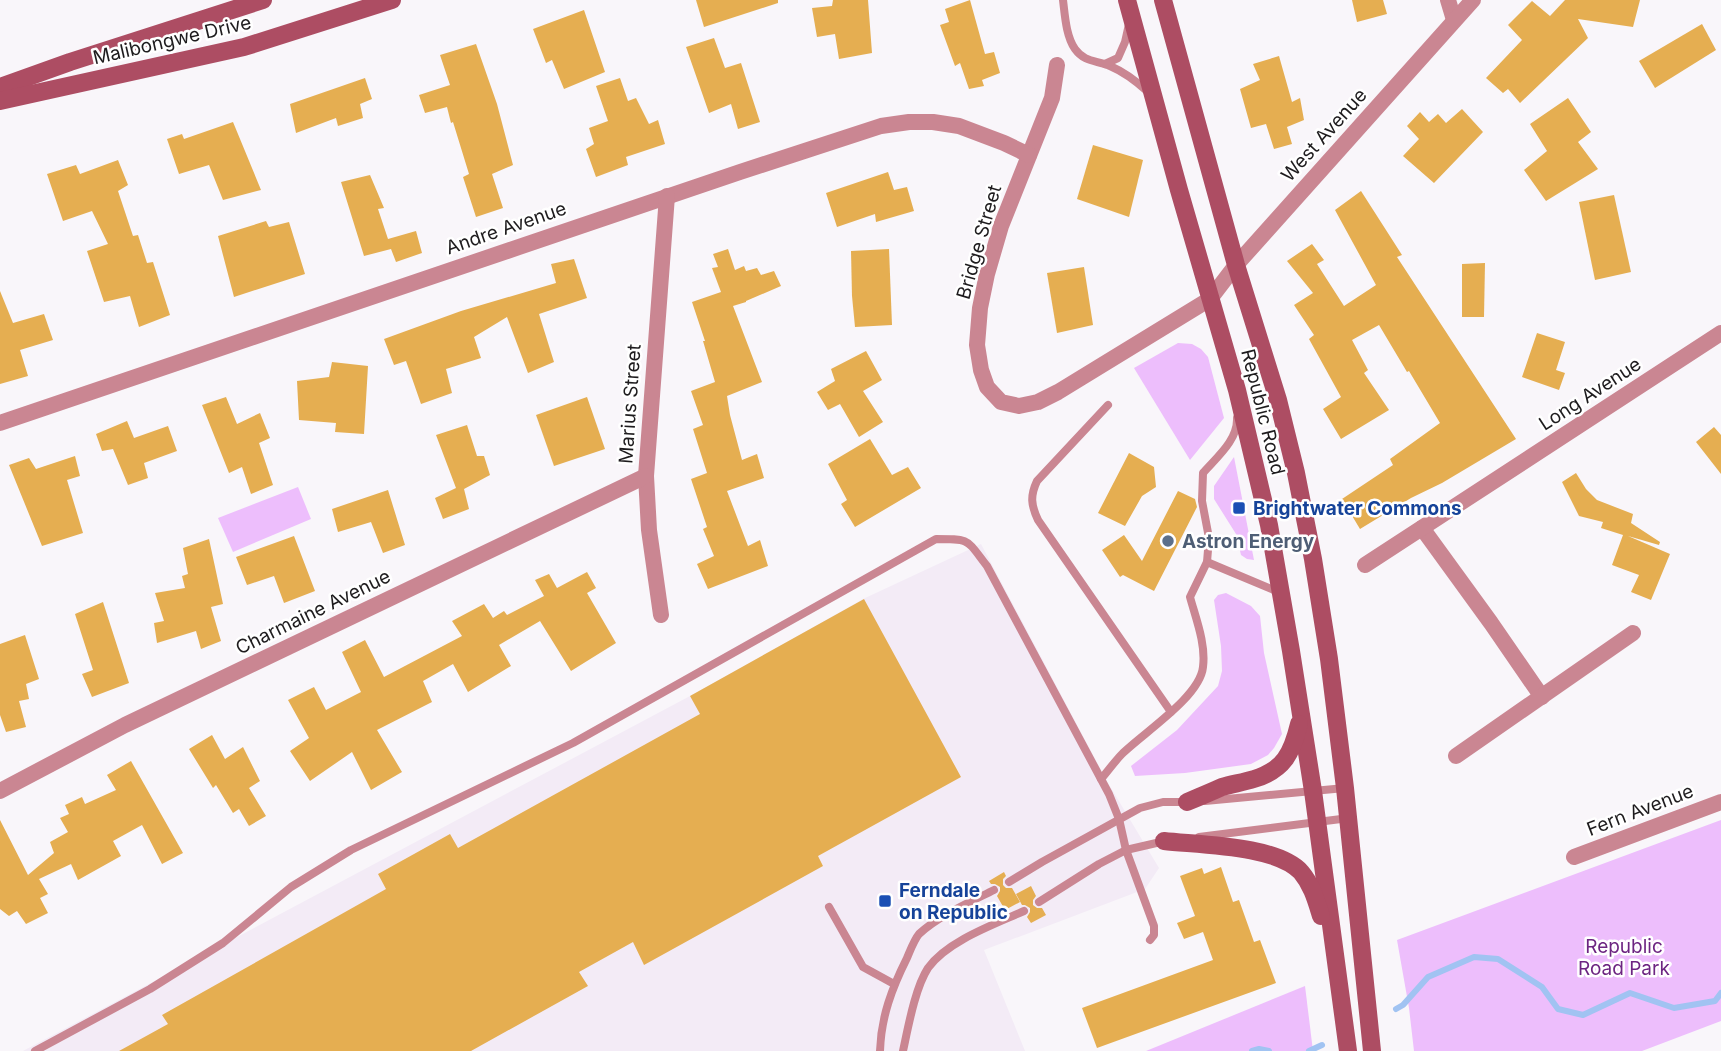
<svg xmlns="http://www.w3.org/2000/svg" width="1721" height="1051" font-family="Inter,sans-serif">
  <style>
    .built { fill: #f3ebf6 }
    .green { fill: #edbefc }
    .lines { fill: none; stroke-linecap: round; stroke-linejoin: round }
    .stream { stroke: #a1c3f2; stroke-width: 6 }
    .building { fill: #e5ae51 }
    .service { stroke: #ca8692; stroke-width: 8 }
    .minor { stroke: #ca8692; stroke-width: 16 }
    .secondary { stroke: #ad4d63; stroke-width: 18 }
    .transit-dot { fill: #1a4fb4; stroke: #fff; stroke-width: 2.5 }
    .service-dot { fill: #5c6f8a; stroke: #fff; stroke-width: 2.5 }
    .labels { text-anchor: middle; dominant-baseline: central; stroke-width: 5; stroke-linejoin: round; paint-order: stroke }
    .street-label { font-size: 19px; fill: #1e1c1e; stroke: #fff }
    .transit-label { font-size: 19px; font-weight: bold; fill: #164399; stroke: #fff; text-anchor: start }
    .service-label { font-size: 19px; font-weight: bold; fill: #4e5e75; stroke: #fff; text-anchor: start }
    .park-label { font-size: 19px; fill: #6d2582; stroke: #fff }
  </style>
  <rect width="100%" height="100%" fill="#f9f6fa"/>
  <polygon class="built" points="981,544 1108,783 1159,868 1145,889 984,950 1025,1051 23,1051 690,696 863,599"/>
  <g class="green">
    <polygon points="1178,343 1192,344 1201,349 1208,357 1224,418 1190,460 1134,368"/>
    <polygon points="1234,457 1254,560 1247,559 1241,555 1236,534 1214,499 1214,486"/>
    <polygon points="298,487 311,519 233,552 218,518"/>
    <polygon points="1226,593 1251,606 1260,616 1264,653 1282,734 1274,748 1268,755 1251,764 1185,773 1135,776 1131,766 1177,730 1218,686 1222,671 1221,646 1214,600 1218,595"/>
    <polygon points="1721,820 1721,1021 1642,1051 1414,1051 1409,1008 1397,940"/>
    <polygon points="1305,986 1313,1051 1146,1051"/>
  </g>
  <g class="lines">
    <g class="stream">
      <polyline points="1396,1009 1403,1005 1428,977 1474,957 1498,959 1542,987 1558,1009 1583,1015 1630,993 1674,1008 1715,1001 1721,993"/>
      <polyline points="1252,1051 1259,1049 1269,1051"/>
      <polyline points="1309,1051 1322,1045"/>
    </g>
  </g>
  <g class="building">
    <polygon points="696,0 778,0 778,3 704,27"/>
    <polygon points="833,0 868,0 872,53 839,59 835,34 817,37 812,8 832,6"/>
    <polygon points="970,0 985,54 994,52 1000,73 982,80 984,86 969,89 960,63 955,66 940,25 949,22 945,9"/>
    <polygon points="1352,0 1383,0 1387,14 1357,22"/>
    <polygon points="1565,0 1640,0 1633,27 1578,19 1588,38 1520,103 1508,89 1503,93 1486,78 1522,40 1508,25 1532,1 1550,16"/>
    <polygon points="584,10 605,72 564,89 552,60 546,63 533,29"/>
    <polygon points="1702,24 1716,50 1655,88 1639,61"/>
    <polygon points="714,38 725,68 741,63 760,122 738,129 731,104 709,113 686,47"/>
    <polygon points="476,44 497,104 513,165 492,174 503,208 476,217 463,177 469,174 453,122 451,123 447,107 425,113 419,95 450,85 440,55"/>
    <polygon points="1279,56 1292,102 1300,98 1304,120 1287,127 1292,144 1274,149 1266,124 1251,128 1240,89 1260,80 1253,64"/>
    <polygon points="365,78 372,99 360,104 363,118 338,126 336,118 296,133 290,104"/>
    <polygon points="620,78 628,101 636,98 649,124 658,120 665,144 626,157 628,165 596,177 586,149 594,144 589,128 608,121 596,86"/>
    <polygon points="1568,98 1591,132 1578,142 1598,169 1546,201 1524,170 1547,151 1530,124"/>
    <polygon points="1462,109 1483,132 1434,183 1403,156 1419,139 1407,126 1420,112 1429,122 1438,114 1446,123"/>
    <polygon points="233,122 261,190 223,200 209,165 179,174 167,139 182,134 184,139"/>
    <polygon points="1093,145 1143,160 1129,217 1077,199"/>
    <polygon points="118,160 128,185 118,191 133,236 138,235 147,263 153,262 170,315 139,327 130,296 104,302 87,251 108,244 92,211 63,221 47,174 76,165 80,174"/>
    <polygon points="888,172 894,190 907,187 914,211 876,222 875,214 837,227 826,193"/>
    <polygon points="370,175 384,208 378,209 388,239 416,231 422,253 396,262 391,249 364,256 341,182"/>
    <polygon points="1361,191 1402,255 1397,257 1516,439 1442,483 1411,498 1360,529 1342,499 1393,465 1390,459 1440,423 1409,371 1407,372 1379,325 1352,340 1368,370 1364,373 1389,410 1341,439 1323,409 1341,397 1309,339 1314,335 1294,305 1313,293 1287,261 1312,244 1324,260 1317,264 1344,306 1376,285 1335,210"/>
    <polygon points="1614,195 1631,272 1595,280 1579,202"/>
    <polygon points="266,221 269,227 289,222 305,274 234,297 218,236"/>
    <polygon points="728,249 735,270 744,266 746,271 757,268 761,275 774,271 781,286 746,301 746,302 733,306 762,382 727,396 730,415 742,460 757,454 764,478 727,491 748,546 760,540 768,566 708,589 697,564 714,556 703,529 707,527 691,479 707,473 693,429 703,425 691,391 715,382 703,341 705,341 692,302 721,292 712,268 718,267 713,254"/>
    <polygon points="889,249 892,325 855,327 852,296 851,251"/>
    <polygon points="574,259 587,298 539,314 554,362 528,373 507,317 474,337 481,358 446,369 452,393 421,404 406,361 394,365 384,339 461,311 556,283 551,264"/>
    <polygon points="1485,263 1484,317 1462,317 1462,264"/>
    <polygon points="1084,267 1093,325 1057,333 1047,273"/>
    <polygon points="0,291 13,323 44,314 53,340 20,350 28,376 0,384"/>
    <polygon points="1537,333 1565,342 1556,370 1565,373 1559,390 1522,377"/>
    <polygon points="866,351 882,380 863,391 883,422 859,437 840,404 828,410 817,392 835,381 831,369"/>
    <polygon points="332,362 368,366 364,434 335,432 336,423 299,420 297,381 329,377"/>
    <polygon points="226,397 237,424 260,413 270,438 259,443 273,485 251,494 242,467 229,473 202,405"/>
    <polygon points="587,397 605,449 554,466 536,415"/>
    <polygon points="127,421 134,438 168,426 177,451 144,463 148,478 128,485 113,449 102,451 96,434"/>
    <polygon points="467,425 477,456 484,456 490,475 464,489 469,509 443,519 435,498 456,488 436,435"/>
    <polygon points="1714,427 1721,435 1721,474 1696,442"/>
    <polygon points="870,439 892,475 908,467 921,488 855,527 841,504 847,500 828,464"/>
    <polygon points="1129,453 1154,467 1156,487 1142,496 1125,526 1098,513"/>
    <polygon points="75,456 80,476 67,480 83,533 42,546 9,465 29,458 36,469"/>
    <polygon points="1576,473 1586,489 1597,500 1633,514 1631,523 1660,542 1659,545 1628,536 1670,554 1651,600 1631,592 1639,575 1612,565 1623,535 1601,528 1603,522 1579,516 1562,482"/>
    <polygon points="388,490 405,545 383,553 371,522 338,532 332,509"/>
    <polygon points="1178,491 1195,499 1197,507 1154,591 1123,575 1120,577 1102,550 1124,535 1142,561"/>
    <polygon points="294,536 315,591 284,603 274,576 247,585 236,557"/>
    <polygon points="209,539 223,604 211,607 221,641 201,649 196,631 157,643 154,623 164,621 155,593 185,588 182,576 188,574 183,548"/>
    <polygon points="587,572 596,588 587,593 616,643 571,671 540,621 499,645 511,666 468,692 453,664 423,681 432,702 377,730 402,772 371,790 352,752 310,781 290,751 309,738 288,700 314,687 326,710 361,692 342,652 365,640 384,677 462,636 452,621 484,604 493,618 504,611 507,615 544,596 535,580 549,574 557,588"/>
    <polygon points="864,599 961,777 818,856 823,866 644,965 633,942 579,972 588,986 471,1051 119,1051 168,1024 162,1015 386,889 378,874 450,834 458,848 700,714 690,696"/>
    <polygon points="103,602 129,683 92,697 82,674 93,670 75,614"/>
    <polygon points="25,635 39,679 26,684 29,699 19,701 26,727 6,732 0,715 0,644"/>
    <polygon points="212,735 225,759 243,747 260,781 249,788 266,816 249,826 239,809 233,813 216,785 213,788 189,749"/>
    <polygon points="131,761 183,853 162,864 142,825 113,841 121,856 78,880 71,864 39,879 48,894 40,898 48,913 26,924 17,911 9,916 0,909 0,820 28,875 54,853 50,842 68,832 60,818 69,814 65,805 82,797 85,804 116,790 107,775"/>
    <polygon points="1221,867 1233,902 1239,900 1254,942 1260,940 1276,983 1097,1048 1082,1008 1213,960 1203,932 1184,939 1177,923 1195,916 1180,876 1202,868 1204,874"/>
    <polygon points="1004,872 1006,876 1003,879 1003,885 1006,888 1012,888 1020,902 1005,910 997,896 1000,891 1000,887 995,884 991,884 989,881"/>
    <polygon points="1031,886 1036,896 1033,900 1033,905 1037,908 1042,908 1046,915 1031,923 1027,917 1030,912 1030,908 1025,905 1022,905 1016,894"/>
  </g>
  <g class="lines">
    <g class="service">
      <path d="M1063 0C1065 16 1066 36 1075 49 1085 63 1097 60 1110 66 1124 72 1136 81 1147 91"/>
      <polyline points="1105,64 1118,58 1125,42 1129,24"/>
      <path d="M1108 405 1037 481C1030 496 1031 505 1038 520L1171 712"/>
      <polyline points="1207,562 1281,593"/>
      <path d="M1101 779C1108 771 1115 761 1122 754 1143 733 1200 697 1203 667 1206 644 1196 619 1190 597L1207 562 1209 538 1202 501 1203 473C1217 457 1238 440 1237 418"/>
      <polyline points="1205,801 1345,788"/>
      <polyline points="1199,837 1349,818"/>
      <polyline points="1009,882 1042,862 1140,808 1163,802 1189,802"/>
      <polyline points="1039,902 1099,864 1126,850 1165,841"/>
      <polyline points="829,907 863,967 894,984"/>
      <path d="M35 1051 150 989 223 943 291 887 351 850 573 743 936 539C971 539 966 539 987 566L1109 794 1119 819 1126 850 1154 926V935L1150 940"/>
      <path d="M880 1051C881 1017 892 988 907 958 910 951 914 940 919 934 938 916 970 902 994 890"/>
      <path d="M903 1051C908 1028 915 988 928 968 947 941 995 924 1024 911"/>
    </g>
    <g class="minor">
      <polyline points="1448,0 1454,20"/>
      <polyline points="1057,65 1052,98 1001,226 987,274 980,308 977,345 981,370 987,387 1001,402 1019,406 1038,402 1058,392 1210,299 1236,265 1473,0"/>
      <polyline points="0,423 740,172 881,126 909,122 933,122 959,126 1004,143 1029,155"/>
      <polyline points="1422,528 1491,623 1542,697"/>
      <polyline points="1365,565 1721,333"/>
      <polyline points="661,615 649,530 646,476 667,196"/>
      <polyline points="1456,756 1633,633"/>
      <polyline points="0,791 125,725 646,476"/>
      <polyline points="1574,857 1721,802"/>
    </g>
    <g class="secondary">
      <polyline points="1127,0 1179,190 1237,390 1269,525 1291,651 1313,791 1348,1051"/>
      <polyline points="1163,0 1236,265 1278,400 1296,473 1313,559 1329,659 1345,788 1372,1051"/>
      <polyline points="0,87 70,62 263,0"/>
      <polyline points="0,101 244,47 392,0"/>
      <path d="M1187 802C1199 797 1211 792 1222 787 1233 784 1244 782 1254 779 1284 770 1292 753 1299 724"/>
      <path d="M1164 841C1200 845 1276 845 1301 872 1312 885 1316 900 1321 916"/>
    </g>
  </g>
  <g class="transit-dot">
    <rect x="1232" y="501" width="14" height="14" rx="3.5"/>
    <rect x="878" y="894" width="14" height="14" rx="3.5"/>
  </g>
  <circle class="service-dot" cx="1168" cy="541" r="7"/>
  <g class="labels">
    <g class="street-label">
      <text transform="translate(172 40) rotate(-13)">Malibongwe Drive</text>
      <text transform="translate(1324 135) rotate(-48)">West Avenue</text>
      <text transform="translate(506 228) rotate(-19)">Andre Avenue</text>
      <text transform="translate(979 242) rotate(-74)">Bridge Street</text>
      <text transform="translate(1590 394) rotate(-33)">Long Avenue</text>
      <text transform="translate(630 404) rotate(-86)">Marius Street</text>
      <text transform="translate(1263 412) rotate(76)">Republic Road</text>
      <text transform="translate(313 612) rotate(-26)">Charmaine Avenue</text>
      <text transform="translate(1640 810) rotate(-21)">Fern Avenue</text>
    </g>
    <g class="transit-label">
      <text x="1253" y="508">Brightwater Commons</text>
      <text x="899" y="890">Ferndale<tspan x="899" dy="22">on Republic</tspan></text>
    </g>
    <g class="service-label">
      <text x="1182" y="541">Astron Energy</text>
    </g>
    <g class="park-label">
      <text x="1624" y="946">Republic<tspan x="1624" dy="22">Road Park</tspan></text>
    </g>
  </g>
</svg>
